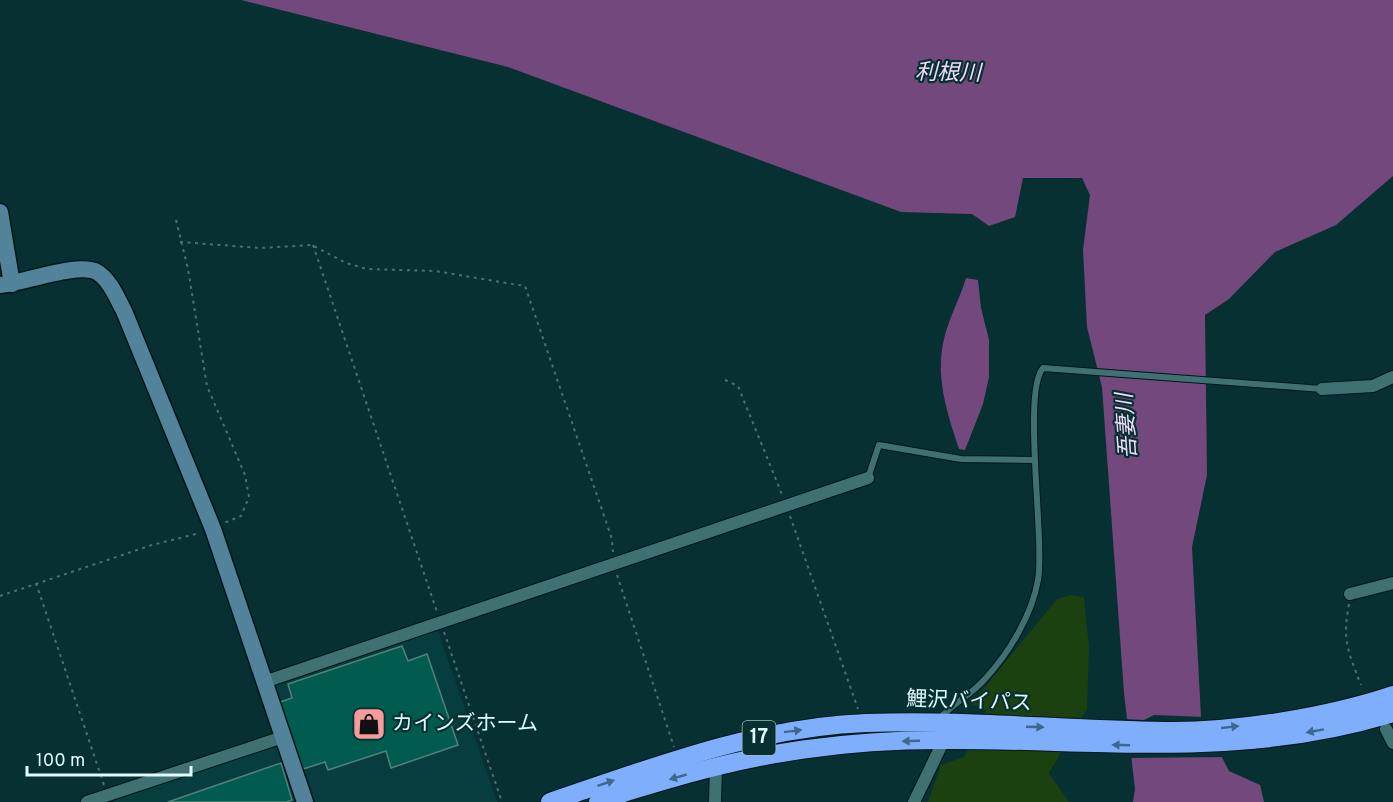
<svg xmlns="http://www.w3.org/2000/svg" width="1393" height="802" font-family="Overpass,'Noto Sans JP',sans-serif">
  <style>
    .built { fill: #083d3f }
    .green { fill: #1a410f }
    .water { fill: #72487d }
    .pier { fill: #073032 }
    .building { fill: #015b4f; stroke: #528177; stroke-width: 1.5 }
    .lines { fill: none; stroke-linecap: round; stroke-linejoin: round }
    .lane-casing { stroke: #001618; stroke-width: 8 }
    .street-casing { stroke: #001618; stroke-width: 14 }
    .secondary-casing { stroke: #001618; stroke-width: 19 }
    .highway-casing { stroke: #001618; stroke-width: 20 }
    .path { stroke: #4c7072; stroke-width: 2; stroke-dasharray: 3 4.5; stroke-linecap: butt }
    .lane { stroke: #3f7072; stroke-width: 6 }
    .street { stroke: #3f7072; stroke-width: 12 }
    .secondary { stroke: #52839b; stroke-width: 16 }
    .highway { stroke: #7faffc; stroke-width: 18 }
    .oneway { fill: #3d698d }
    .labels { text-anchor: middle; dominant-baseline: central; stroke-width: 4.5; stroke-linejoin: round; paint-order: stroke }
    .shield { fill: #073032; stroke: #a0bdbf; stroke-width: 1.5 }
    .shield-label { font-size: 20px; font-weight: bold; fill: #e1fafb }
    .street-label { font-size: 21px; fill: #e1fafb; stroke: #073032 }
    .poi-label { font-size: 21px; fill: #e1fafb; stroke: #073032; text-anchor: start }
    .water-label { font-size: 22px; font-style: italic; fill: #f3dafa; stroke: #073032 }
  </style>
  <rect width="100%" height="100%" fill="#073032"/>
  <g class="built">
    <polygon points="437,628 497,802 312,802 272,687 274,682"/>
    <polygon points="271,744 280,748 297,802 113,802 112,799"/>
  </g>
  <polygon class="green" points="1070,595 1084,597 1089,647 1087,709 1049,773 1069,802 928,802 941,765 964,757 986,710 971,704 1057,599"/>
  <g class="water">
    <polygon points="241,0 1393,0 1393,176 1336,225 1275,252 1229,299 1205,315 1207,475 1192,547 1201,717 1229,771 1260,785 1264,802 1133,802 1135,789 1124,693 1102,387 1087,327 1083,250 1090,195 1082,178 1023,178 1015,217 989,226 972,214 901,212 508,67"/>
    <path d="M966 278 978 280 981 308 989 340V377L983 404 965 450 959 449C947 412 934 375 945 335 950 316 960 298 966 278Z"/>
  </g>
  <polygon class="pier" points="1154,715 1204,717 1225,757 1129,758 1124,719 1144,720"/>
  <g class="building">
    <polygon points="402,646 408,661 427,654 458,745 391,768 386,751 328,770 325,762 303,769 280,702 292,698 288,684"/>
    <polygon points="281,763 292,800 287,802 168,802"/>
  </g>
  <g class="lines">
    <defs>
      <g id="lane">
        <polyline points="868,478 879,445 961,459 1034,460"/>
        <path d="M940 718C954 703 972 694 985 679 1009 653 1032 615 1038 580 1045 540 1022 392 1043 368L1322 389"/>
      </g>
      <g id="street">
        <polyline points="1322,389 1373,386 1393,377"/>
        <polyline points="1350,594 1393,583"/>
        <polyline points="264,682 868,478"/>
        <polyline points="1386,729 1393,743"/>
        <polyline points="87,802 283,737"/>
        <polyline points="715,802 716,766"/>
        <polyline points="914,802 944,740"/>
      </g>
      <g id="secondary">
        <polyline points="0,212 12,284"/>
        <path d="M0 285C23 283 78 262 97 272 110 280 117 298 124 311L213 529 305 802"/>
      </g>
      <g id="highway">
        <path d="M550 802C653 767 757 727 866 723 966 719 1065 730 1165 731 1235 732 1327 717 1393 695"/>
        <path d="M598 802C620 793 644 787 667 780 762 752 844 740 943 740 1099 739 1240 760 1393 713"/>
      </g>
    </defs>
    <use href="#lane" class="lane-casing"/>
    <use href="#street" class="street-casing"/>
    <use href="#secondary" class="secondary-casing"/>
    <use href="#highway" class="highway-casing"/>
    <g class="path">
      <polyline points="176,220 188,269 207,386 245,475 249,497 241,516 224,523"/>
      <polyline points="180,242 260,248 312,245 346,263 367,269 435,271 525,286 612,539 613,552"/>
      <polyline points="313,245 437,612"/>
      <polyline points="725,380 738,386 783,497"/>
      <polyline points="790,516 858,709"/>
      <polyline points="617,575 674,747"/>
      <polyline points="36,583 104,785"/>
      <polyline points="0,596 152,545 200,533"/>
      <path d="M1349 604C1342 641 1348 651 1361 685"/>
      <polyline points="444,632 502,802"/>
    </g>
    <use href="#lane" class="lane"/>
    <use href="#street" class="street"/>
    <use href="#secondary" class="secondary"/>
    <use href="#highway" class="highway"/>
  </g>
  <defs><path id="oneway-solid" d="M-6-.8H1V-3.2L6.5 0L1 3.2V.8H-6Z" transform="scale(1.5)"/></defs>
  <g class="oneway">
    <use href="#oneway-solid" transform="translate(1035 727) rotate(2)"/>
    <use href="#oneway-solid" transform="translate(1230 727) rotate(-6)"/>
    <use href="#oneway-solid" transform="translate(793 731) rotate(-7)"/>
    <use href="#oneway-solid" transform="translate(1315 731) rotate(170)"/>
    <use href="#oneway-solid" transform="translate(911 741) rotate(178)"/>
    <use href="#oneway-solid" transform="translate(1121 745) rotate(-178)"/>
    <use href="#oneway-solid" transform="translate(678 777) rotate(164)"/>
    <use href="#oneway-solid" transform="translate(606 783) rotate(-19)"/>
  </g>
  <defs>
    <symbol id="shop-square" viewBox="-11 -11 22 22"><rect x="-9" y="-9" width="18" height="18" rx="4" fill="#f59b9b" stroke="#073032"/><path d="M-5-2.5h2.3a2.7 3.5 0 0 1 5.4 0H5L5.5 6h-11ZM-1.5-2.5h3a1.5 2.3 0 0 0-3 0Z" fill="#111"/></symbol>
  </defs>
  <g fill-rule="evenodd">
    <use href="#shop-square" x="350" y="705" width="38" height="38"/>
  </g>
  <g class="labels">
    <rect class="shield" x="742.5" y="721" width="33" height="34" rx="4.5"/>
    <g class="shield-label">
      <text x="759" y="738">17</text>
    </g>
    <g class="street-label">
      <text transform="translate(969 702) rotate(2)">鯉沢バイパス</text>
    </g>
    <g class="poi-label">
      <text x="392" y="724">カインズホーム</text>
    </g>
    <g class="water-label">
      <text transform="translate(948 74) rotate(1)">利根川</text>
      <text transform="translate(1128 426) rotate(-94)">吾妻川</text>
    </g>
  </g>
  <path d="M27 766v9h164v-9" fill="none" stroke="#e1fafb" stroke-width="3"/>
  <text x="36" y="766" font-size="18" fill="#e1fafb" stroke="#073032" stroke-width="4.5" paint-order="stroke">100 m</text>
</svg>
